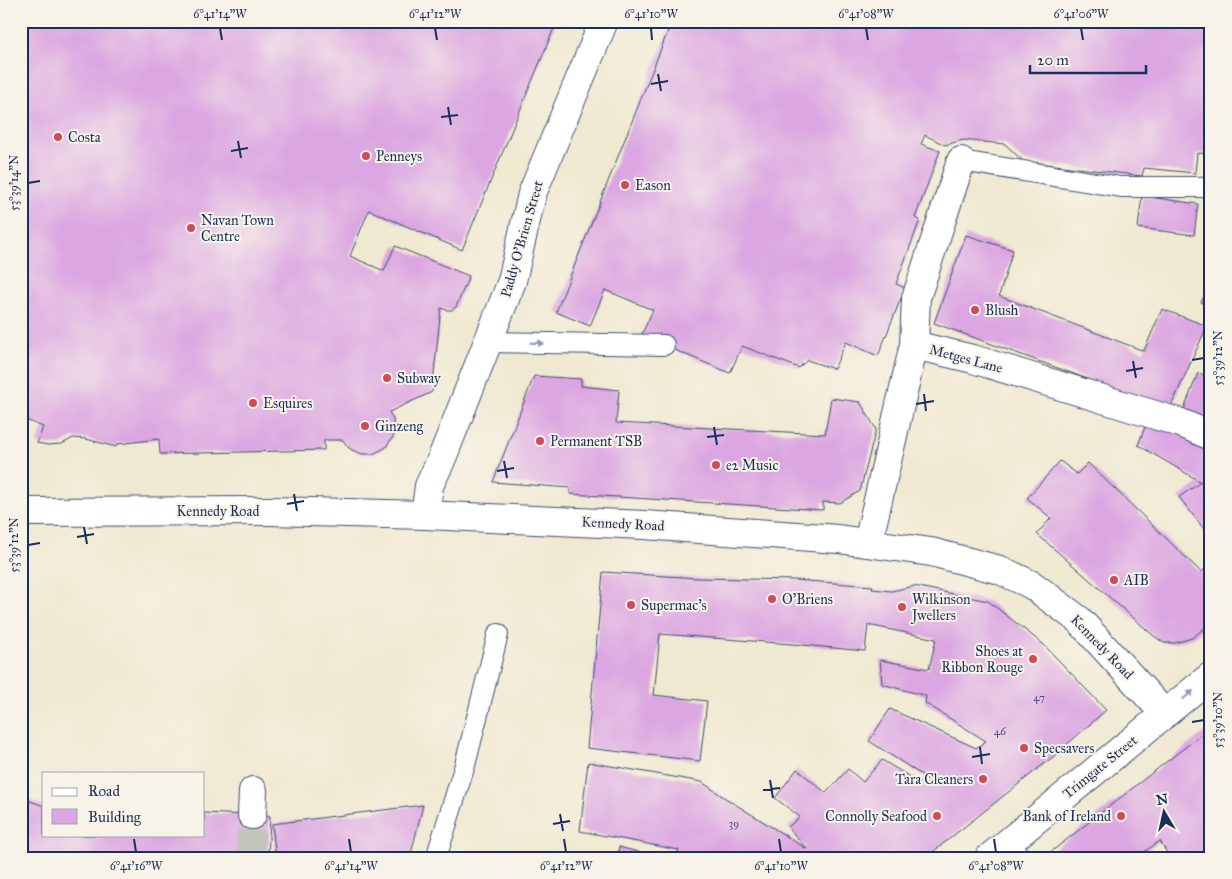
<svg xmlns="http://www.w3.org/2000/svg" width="1232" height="879" font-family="'IM FELL Great Primer',serif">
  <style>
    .building { fill: #dba6e1 }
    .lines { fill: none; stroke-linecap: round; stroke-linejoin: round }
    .street-tunnel { stroke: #c5c4ba; stroke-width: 28; stroke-dasharray: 28 14; stroke-linecap: butt }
    .lane-casing { stroke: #3b4b6f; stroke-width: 22 }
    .street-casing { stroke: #3b4b6f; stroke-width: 30 }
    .secondary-casing { stroke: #3b4b6f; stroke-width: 30 }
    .lane { stroke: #fff; stroke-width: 20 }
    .street { stroke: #fff; stroke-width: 28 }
    .secondary { stroke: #fff; stroke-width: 28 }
    .oneway { fill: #8d97ae }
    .ticks { fill: none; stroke: #1b2f5e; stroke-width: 2 }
    .poi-dot { fill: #d1495b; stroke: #f7f3e8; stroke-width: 2 }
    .labels { text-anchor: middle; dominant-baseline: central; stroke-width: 4; stroke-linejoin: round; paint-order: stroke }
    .number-label { font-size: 11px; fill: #4b4d7f }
    .poi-label { font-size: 14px; fill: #1b2f5e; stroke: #f7f3e8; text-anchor: start }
    .street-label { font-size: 14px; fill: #1b2f5e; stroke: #f7f3e8 }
    .neatline { fill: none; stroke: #1b2f5e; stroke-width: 2 }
    .ticks-label { font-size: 12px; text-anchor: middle; fill: #1b2f5e }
  </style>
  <rect width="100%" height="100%" fill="#f7f3e8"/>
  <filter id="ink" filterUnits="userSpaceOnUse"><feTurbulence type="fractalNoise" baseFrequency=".02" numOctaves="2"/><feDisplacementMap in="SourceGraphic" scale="10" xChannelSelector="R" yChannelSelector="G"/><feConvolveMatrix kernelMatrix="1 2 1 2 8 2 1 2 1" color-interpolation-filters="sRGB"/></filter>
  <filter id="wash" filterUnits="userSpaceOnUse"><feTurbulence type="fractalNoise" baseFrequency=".0096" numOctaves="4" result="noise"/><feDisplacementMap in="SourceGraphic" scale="20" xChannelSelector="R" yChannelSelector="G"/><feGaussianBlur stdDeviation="1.12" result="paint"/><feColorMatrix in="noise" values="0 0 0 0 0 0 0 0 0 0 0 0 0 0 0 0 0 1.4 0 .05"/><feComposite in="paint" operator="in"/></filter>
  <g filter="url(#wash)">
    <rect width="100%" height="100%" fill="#f0e9d1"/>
    <g id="blocks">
      <g class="building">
        <polygon points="21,21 557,21 462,250 369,210 350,256 384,271 395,246 469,276 456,307 452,310 447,310 441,308 432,392 389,412 393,419 394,430 393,437 385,448 373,454 362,454 352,450 348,447 343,440 324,440 324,450 160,454 159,439 117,444 116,447 86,439 73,438 62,444 48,445 37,443 43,427 21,418"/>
        <polygon points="672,21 1211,21 1211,154 1197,153 1195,173 1144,168 1142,176 1023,161 1005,144 963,140 945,145 925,135 921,144 940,151 915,218 920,220 896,284 905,288 878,356 846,342 834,369 807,360 799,368 742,346 730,373 641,336 653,310 605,290 590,326 556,312"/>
        <polygon points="1142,196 1198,204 1194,235 1138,228"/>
        <polygon points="966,235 1013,250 999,296 1144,351 1162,309 1207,326 1170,409 934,323"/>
        <polygon points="1211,284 1211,307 1201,302"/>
        <polygon points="1198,373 1211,377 1211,423 1184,409"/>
        <polygon points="534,376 581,379 581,386 619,390 616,423 825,434 831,398 860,402 876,429 860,491 840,503 823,502 823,510 570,494 570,488 493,482"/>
        <polygon points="1147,422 1211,445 1211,538 1179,497 1201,482 1138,445"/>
        <polygon points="1060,461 1077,474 1088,463 1201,572 1211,565 1211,623 1192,638 1175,643 1164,643 1154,636 1037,534 1051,518 1027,498"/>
        <polygon points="603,572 698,578 795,580 873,586 872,589 892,591 914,586 988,601 1043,644 1106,710 1054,756 925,858 675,858 679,850 580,831 588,762 702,782 722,796 807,849 788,827 800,817 775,798 797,769 826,793 848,769 863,782 882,760 928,788 934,783 869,741 890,709 976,748 986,741 925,703 926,696 882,684 880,660 929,669 936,639 868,625 865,651 792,644 660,634 654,695 707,701 700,761 587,748"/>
        <polygon points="1211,727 1211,858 1170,858 1160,841 1135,858 1043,858"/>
        <polygon points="22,798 44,806 44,835 204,835 204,813 270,816 268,858 21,858"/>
        <polygon points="423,805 410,858 276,858 272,824"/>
        <polygon points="619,847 657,857 657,858 617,858"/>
      </g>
    </g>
  </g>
  <g filter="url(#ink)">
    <use href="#blocks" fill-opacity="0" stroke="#3b4b6f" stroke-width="1"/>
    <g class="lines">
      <polyline class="street-tunnel" points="250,858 252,815"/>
      <defs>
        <g id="lane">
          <polyline points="961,161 1121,187 1207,187 1211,183"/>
          <polyline points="488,342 664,345"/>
          <polyline points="1008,843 1021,858"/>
          <polyline points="436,858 465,765 498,634"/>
        </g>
        <g id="street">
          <polyline points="914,345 973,359 1181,423 1211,436"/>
          <polyline points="425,515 429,486 442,458 512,281 532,194 604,21"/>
          <polyline points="868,543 914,345 916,298 961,161"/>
          <polyline points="252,815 253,791"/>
        </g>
        <g id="secondary">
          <polyline points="21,512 270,511 425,515 644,525 838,539 931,552 1000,570 1032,585 1079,620 1165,714"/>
          <polyline points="989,858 1211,676"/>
        </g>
      </defs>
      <use href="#lane" class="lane-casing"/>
      <use href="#street" class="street-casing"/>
      <use href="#secondary" class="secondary-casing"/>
      <use href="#lane" class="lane"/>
      <use href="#street" class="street"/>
      <use href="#secondary" class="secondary"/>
    </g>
    <defs><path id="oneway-solid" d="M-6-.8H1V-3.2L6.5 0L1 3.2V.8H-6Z" transform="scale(1.25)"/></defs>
    <g class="oneway">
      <use href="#oneway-solid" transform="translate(537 343) rotate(1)"/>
      <use href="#oneway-solid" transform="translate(1188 695) rotate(-40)"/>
    </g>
  </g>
  <path class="ticks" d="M220 28 222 40M435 28 437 40M651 28 652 40M866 28 868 40M1081 28 1083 40M658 74 661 91M651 84 668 81M448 107 451 125M441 117 458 115M238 141 241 158M231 151 248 148M28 183 40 181M1192 360 1204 358M1133 361 1136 378M1126 371 1143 368M924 394 926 411M916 404 934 401M714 427 717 445M707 437 724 435M504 461 507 478M497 471 514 468M294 494 297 511M287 504 304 501M84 527 87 544M77 537 94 534M28 545 40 543M1192 722 1204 720M980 747 982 764M972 757 990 754M770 780 773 798M763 790 780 788M560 814 563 831M553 824 570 821M134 839 136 852M349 839 351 852M564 839 566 852M779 839 781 852M994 839 996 852"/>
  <g class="poi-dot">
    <circle cx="58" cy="137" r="5"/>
    <circle cx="366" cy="156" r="5"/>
    <circle cx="625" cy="185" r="5"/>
    <circle cx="191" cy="228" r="5"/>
    <circle cx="975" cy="310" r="5"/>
    <circle cx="387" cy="378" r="5"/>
    <circle cx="253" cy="403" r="5"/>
    <circle cx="365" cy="426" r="5"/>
    <circle cx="540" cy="441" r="5"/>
    <circle cx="716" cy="465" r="5"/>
    <circle cx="1114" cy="580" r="5"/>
    <circle cx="772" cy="599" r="5"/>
    <circle cx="631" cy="605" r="5"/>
    <circle cx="902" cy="607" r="5"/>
    <circle cx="1033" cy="659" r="5"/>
    <circle cx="1024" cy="748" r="5"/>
    <circle cx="983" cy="779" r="5"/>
    <circle cx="937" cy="816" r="5"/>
    <circle cx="1121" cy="816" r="5"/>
  </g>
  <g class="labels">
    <g class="number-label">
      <text x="1039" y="697">47</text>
      <text x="1000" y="731">46</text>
      <text x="734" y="823">39</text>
    </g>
    <g class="poi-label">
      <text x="68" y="137">Costa</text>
      <text x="376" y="156">Penneys</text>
      <text x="635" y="185">Eason</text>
      <text x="201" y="220">Navan Town<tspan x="201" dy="16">Centre</tspan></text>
      <text x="985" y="310">Blush</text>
      <text x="397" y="378">Subway</text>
      <text x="263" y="403">Esquires</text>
      <text x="375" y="426">Ginzeng</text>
      <text x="550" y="441">Permanent TSB</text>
      <text x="726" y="465">e2 Music</text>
      <text x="1124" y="580">AIB</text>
      <text x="782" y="599">O'Briens</text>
      <text x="912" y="599">Wilkinson<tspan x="912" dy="16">Jwellers</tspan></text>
      <text x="641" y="605">Supermac's</text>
      <text x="1023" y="651" text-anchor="end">Shoes at<tspan x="1023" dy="16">Ribbon Rouge</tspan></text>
      <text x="1034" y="748">Specsavers</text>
      <text x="973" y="779" text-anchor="end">Tara Cleaners</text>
      <text x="927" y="816" text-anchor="end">Connolly Seafood</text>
      <text x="1111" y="816" text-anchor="end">Bank of Ireland</text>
    </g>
    <g class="street-label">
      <text transform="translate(522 239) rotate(-74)">Paddy O'Brien Street</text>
      <text transform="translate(966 359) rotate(15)">Metges Lane</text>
      <text x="218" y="511">Kennedy Road</text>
      <text transform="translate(623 524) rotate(3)">Kennedy Road</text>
      <text transform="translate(1102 647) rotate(46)">Kennedy Road</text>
      <text transform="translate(1100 767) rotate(-39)">Trimgate Street</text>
    </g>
  </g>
  <rect width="1232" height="879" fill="none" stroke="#f7f3e8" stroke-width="55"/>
  <rect x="42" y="772" width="162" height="65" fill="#f7f3e8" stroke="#9fa5b1"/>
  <rect x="52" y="788" width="25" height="8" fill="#ffffff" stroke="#9fa5b1"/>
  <text x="88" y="796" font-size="15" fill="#1b2f5e">Road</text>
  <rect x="52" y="809" width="25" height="15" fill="#dba6e1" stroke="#9fa5b1"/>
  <text x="88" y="822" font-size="15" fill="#1b2f5e">Building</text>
  <g transform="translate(1164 812) rotate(351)" stroke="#f7f3e8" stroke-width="4" paint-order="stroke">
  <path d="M0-4L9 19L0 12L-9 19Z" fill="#1b2f5e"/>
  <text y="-8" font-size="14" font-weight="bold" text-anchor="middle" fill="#1b2f5e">N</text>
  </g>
  <path d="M1030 65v8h116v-8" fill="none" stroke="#1b2f5e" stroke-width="2.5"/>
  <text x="1037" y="65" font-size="15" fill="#1b2f5e" stroke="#f7f3e8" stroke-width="4" paint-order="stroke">20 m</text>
  <rect x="28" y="28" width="1176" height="824" class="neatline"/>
  <g class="ticks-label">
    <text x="220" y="18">6°41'14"W</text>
    <text x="435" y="18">6°41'12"W</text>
    <text x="651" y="18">6°41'10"W</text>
    <text x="866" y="18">6°41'08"W</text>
    <text x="1081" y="18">6°41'06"W</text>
    <text transform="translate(14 183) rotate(-90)" y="4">53°39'14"N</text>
    <text transform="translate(1218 358) rotate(-90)" y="4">53°39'12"N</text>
    <text transform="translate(14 545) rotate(-90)" y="4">53°39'12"N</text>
    <text transform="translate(1218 720) rotate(-90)" y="4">53°39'10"N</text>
    <text x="136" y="870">6°41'16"W</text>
    <text x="351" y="870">6°41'14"W</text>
    <text x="566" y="870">6°41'12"W</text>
    <text x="781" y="870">6°41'10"W</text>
    <text x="996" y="870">6°41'08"W</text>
  </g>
</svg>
